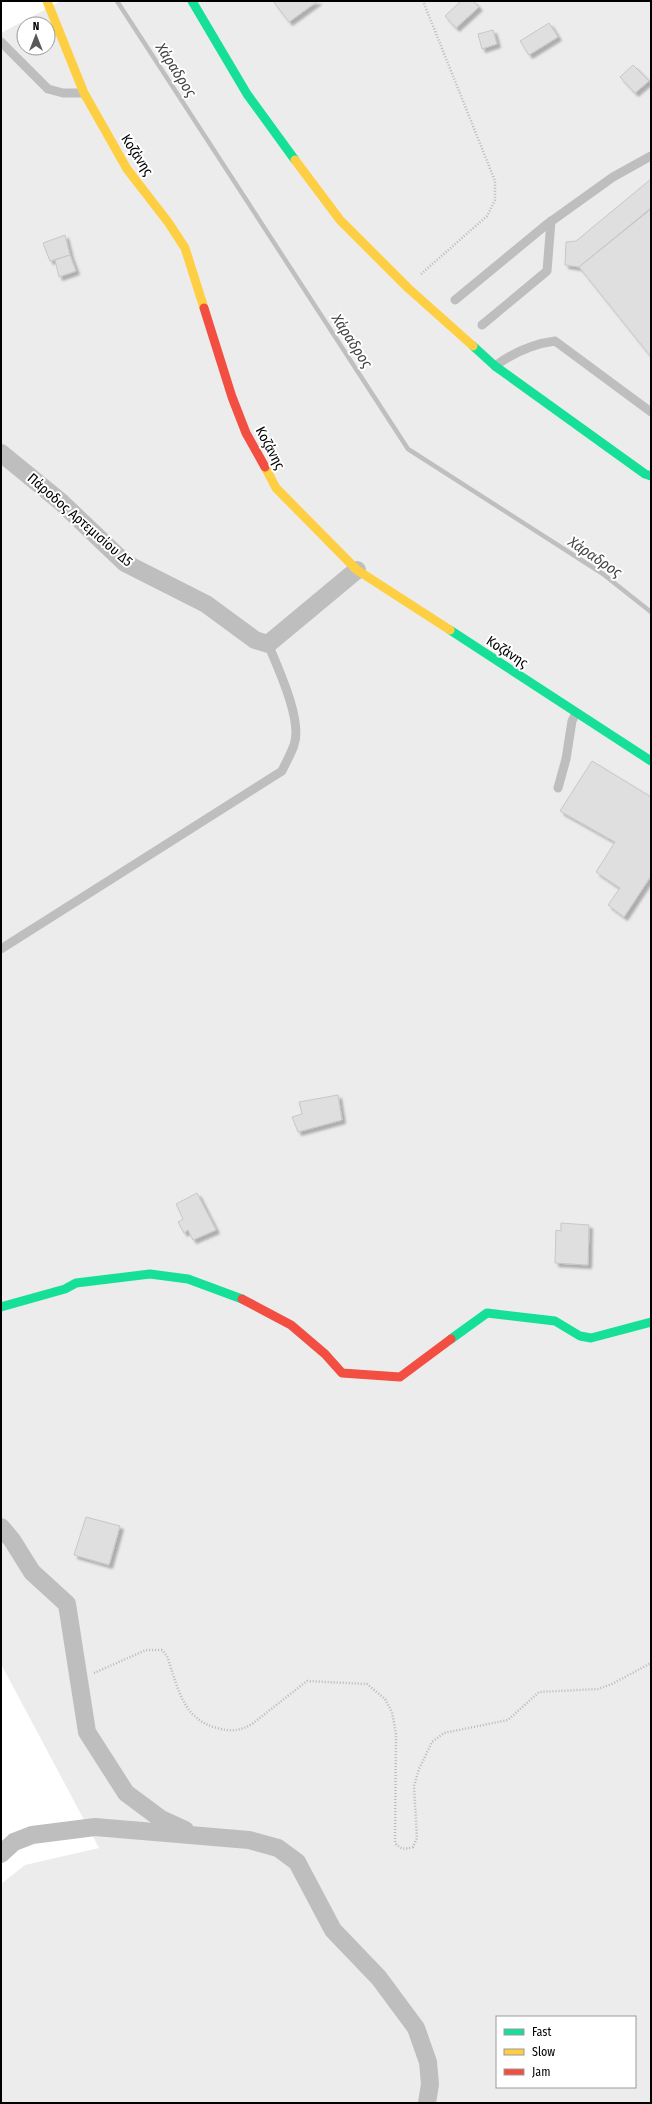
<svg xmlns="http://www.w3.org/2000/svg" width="652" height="2104" font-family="'Fira Sans Condensed',sans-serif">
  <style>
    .green { fill: #ececec; fill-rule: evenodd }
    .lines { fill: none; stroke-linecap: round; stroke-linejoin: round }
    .stream { stroke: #bfbfbf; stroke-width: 4.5 }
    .building { fill: #dfdfdf; stroke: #c7c7c7; filter: url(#shadow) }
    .path { stroke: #b9b9b9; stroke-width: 2.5; stroke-dasharray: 1 2; stroke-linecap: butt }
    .lane { stroke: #bebebe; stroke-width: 9 }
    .street { stroke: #bebebe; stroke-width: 18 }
    .fast { stroke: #16e098; stroke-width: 9 }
    .slow { stroke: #ffcf43; stroke-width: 9 }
    .jam { stroke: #f24e42; stroke-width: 9 }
    .labels { text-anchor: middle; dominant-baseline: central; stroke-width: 4; stroke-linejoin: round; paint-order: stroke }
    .street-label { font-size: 14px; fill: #000; stroke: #fff }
    .water-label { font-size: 15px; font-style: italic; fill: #444; stroke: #fff }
  </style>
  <defs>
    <filter id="shadow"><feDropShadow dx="3.5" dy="3.5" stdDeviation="1" flood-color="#0004"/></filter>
  </defs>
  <rect width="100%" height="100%" fill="#fff"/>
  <path class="green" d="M61 1H651V2103H1V1884L25 1865 99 1848 1 1664V33ZM24 24H48V48H24ZM497 2017H635V2087H497Z"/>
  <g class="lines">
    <polyline class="stream" points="117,1 408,449 603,574 651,612"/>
  </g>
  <g class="building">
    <polygon points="273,1 318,1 289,22"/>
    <polygon points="461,1 473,1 479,7 456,28 445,16"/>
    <polygon points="549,23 558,37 529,55 520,41"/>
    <polygon points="493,30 497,44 482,49 478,34"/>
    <polygon points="633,65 649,81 635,93 620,77"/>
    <polygon points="651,179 651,208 579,267 565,265 566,242 576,241"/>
    <polygon points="651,209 651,357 579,267"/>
    <polygon points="65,235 70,255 50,261 43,243"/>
    <polygon points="70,255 76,271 59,277 55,260"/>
    <polygon points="592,761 651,797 651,876 624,917 608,905 620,888 596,872 615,842 560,811"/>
    <polygon points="338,1095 342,1120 298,1132 292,1117 302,1114 299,1102"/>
    <polygon points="197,1193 216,1230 193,1240 188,1230 184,1233 178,1222 183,1219 176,1204"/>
    <polygon points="561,1223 589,1225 588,1265 555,1263 556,1230 561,1231"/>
    <polygon points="86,1517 120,1526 109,1565 74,1555"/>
  </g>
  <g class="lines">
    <g class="path">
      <polyline points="421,274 487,216 495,200 495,181 423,1"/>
      <path d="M94 1673 146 1650H162L167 1656C178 1687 182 1719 217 1728 230 1732 240 1731 252 1724L307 1681 367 1684 385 1699 392 1712 396 1734 395 1843C401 1850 405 1849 413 1847L417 1838 414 1786 419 1769 432 1742 444 1733 508 1720 539 1692 598 1689 612 1684 651 1663"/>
    </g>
    <g class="lane">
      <polyline points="1,42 48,89 63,93 83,93"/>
      <polyline points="455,300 546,225 613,177 651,156"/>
      <polyline points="482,325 547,271 551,221"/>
      <path d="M495 366C514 352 532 344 555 341L651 412"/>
      <polyline points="558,788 566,759 572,721 576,713"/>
      <path d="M1 949 282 771C286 762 291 754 294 745 303 721 278 668 268 644"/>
    </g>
    <g class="street">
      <polyline points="1,453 61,502 125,563 206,604 255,640 268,644 357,570"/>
      <polyline points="1,1527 12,1540 32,1572 67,1604 87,1732 126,1793 161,1819 185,1830"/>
      <polyline points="1,1854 14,1842 32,1835 95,1827 249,1840 278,1848 297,1862 333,1930 379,1978 416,2028 428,2062 430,2084 427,2103"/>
    </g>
    <g class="fast">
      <polyline points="192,1 247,94 295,160"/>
      <polyline points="473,346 495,366 645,474 651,476"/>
      <polyline points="450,630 651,761"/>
      <polyline points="1,1307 65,1289 76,1283 150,1274 188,1279 242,1299"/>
      <polyline points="451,1339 487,1313 555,1321 580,1336 591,1338 651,1322"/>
    </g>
    <g class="slow">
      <polyline points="47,1 84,93 127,169 168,222 185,248 204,308"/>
      <polyline points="295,160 340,220 408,288 473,346"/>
      <polyline points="265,467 276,488 357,570 450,630"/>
    </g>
    <g class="jam">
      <polyline points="204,308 232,397 246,433 265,467"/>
      <polyline points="242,1299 291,1325 325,1354 342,1373 400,1377 451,1339"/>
    </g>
  </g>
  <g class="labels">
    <g class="street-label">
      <text transform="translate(137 155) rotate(57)">Κοζάνης</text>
      <text transform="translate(270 448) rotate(62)">Κοζάνης</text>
      <text transform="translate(80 520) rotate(41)">Πάροδος Αρτεμισίου Δ5</text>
      <text transform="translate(507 652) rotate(33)">Κοζάνης</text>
    </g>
    <g class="water-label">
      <text transform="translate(176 70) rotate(57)">Χάραδρος</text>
      <text transform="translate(352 341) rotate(57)">Χάραδρος</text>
      <text transform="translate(595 557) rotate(34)">Χάραδρος</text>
    </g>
  </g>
  <rect width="652" height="2104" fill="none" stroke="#000000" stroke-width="4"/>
  <rect x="496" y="2016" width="140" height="72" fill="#ffffff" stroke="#999999"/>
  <rect x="504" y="2029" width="20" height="6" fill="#16e098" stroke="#999999"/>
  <text x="532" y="2036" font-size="12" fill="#000000">Fast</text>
  <rect x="504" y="2049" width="20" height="6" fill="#ffcf43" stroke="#999999"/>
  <text x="532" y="2056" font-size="12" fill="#000000">Slow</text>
  <rect x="504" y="2069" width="20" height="6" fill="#f24e42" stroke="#999999"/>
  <text x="532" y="2076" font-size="12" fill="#000000">Jam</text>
  <g transform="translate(36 36)"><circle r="19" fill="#ffffff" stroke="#999999"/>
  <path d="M0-3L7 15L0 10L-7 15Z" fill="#595959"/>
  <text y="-6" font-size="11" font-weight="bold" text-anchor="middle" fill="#000000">N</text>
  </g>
</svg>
